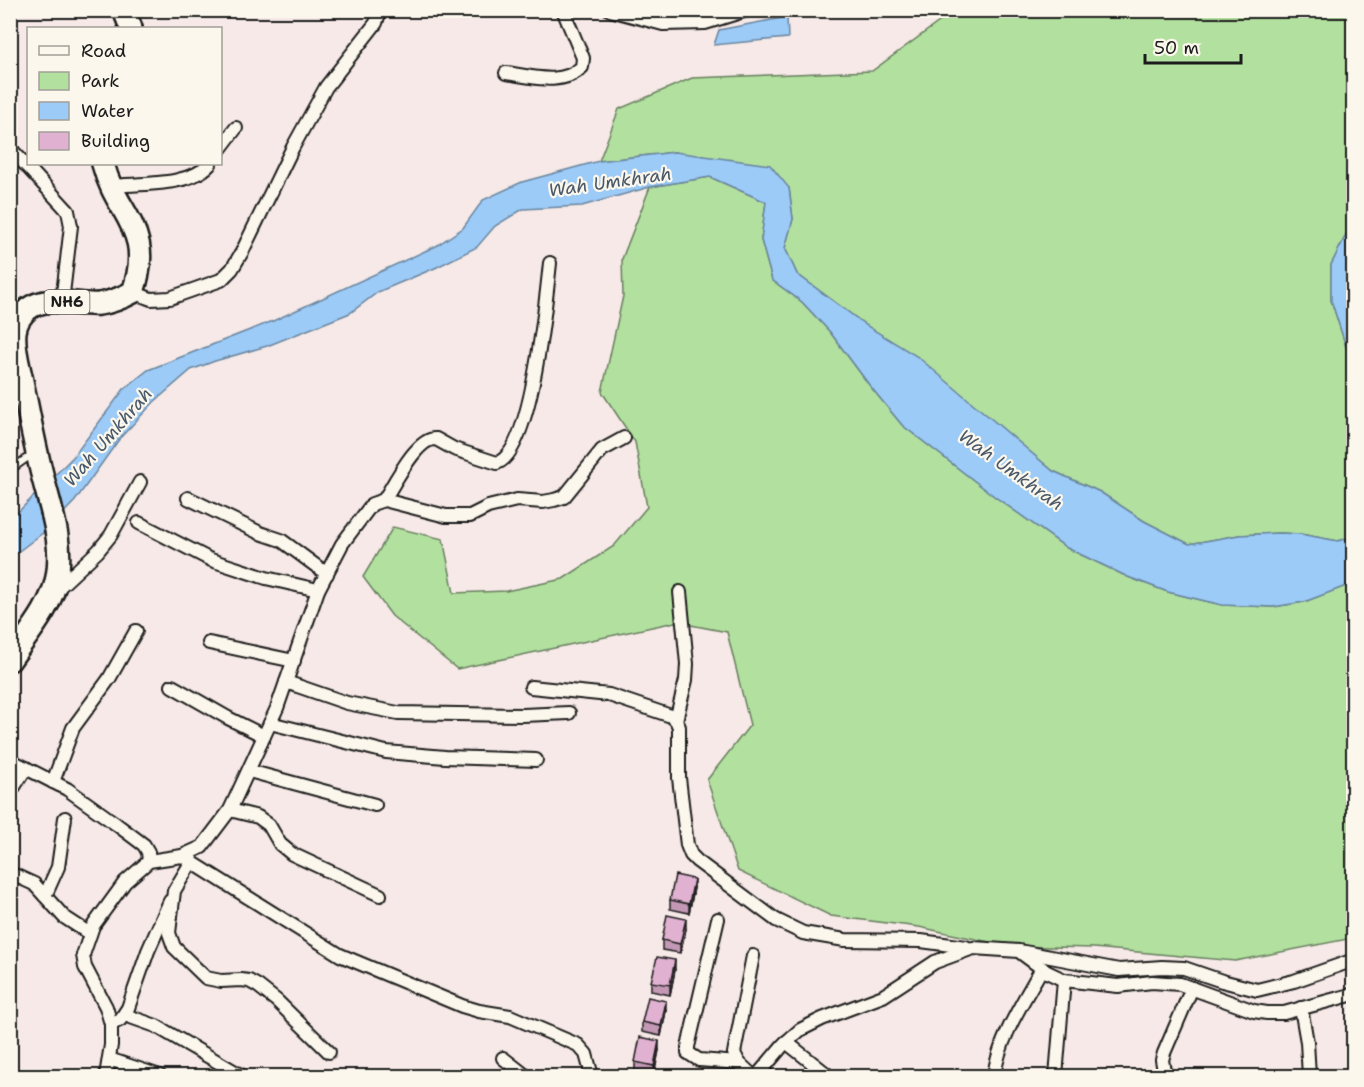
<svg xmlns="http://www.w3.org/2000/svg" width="1364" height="1087" font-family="'Shantell Sans',sans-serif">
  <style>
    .green { fill: #b2e09f; stroke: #677e5e; stroke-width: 1.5 }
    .water { fill: #9ccbf7; stroke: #69859f; stroke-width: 1.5 }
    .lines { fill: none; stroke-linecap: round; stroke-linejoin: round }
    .lane-casing { stroke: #1c1c1c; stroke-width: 10 }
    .street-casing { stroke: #1c1c1c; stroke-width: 16 }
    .highway-casing { stroke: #1c1c1c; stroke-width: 26 }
    .lane { stroke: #fbf7ec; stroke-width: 6 }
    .street { stroke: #fbf7ec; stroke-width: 12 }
    .highway { stroke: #fbf7ec; stroke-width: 21 }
    .wall { fill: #c298b4; stroke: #1c1c1c; stroke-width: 1.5 }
    .shaded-wall { fill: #9e7c92; stroke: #1c1c1c; stroke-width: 1.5 }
    .building { fill: #e1b1d1; stroke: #1c1c1c; stroke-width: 1.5 }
    .labels { text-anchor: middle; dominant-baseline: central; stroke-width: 4.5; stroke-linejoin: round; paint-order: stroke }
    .shield { fill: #fbf7ec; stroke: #5f5e5a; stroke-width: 1.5 }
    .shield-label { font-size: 15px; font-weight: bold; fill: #1c1c1c }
    .water-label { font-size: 18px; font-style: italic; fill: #495969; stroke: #fbf7ec }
  </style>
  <rect width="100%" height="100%" fill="#f6e9e7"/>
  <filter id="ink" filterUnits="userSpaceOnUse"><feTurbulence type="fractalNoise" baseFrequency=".0167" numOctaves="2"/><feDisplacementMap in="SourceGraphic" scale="12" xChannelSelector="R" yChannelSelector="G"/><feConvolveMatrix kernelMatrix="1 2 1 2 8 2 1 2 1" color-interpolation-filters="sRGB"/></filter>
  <g filter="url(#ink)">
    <g class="green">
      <polygon points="954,11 1353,11 1353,225 1350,227 1331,265 1331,300 1353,368 1353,537 1338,541 1300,534 1280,533 1239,535 1189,544 1144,521 1100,492 1053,471 1003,430 867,326 797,274 785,248 793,219 789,188 675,152 599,161 619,109 692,78 872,71"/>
      <polygon points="710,177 766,202 761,240 772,280 802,302 830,332 870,386 902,425 994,496 1067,548 1128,577 1168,592 1222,605 1273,607 1304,602 1353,583 1353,938 1235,961 1094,948 1008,946 919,927 831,916 738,871 707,780 750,725 727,632 675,622 457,669 392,616 363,577 393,527 443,539 454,593 506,591 563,579 614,546 647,507 635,442 602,392 623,296 622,259 650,187"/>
    </g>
    <g class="water">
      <polygon points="787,17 788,38 714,45 719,30"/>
      <polygon points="675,152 770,165 789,188 793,219 785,248 797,274 867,326 918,357 1053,471 1100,492 1144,521 1189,544 1239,535 1280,533 1300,534 1338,541 1353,537 1354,583 1304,602 1273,607 1222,605 1168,592 1128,577 1067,548 994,496 902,425 870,386 830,332 802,302 772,280 761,240 766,202 710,177 650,187 582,206 523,209 495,226 477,247 435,268 378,292 350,313 267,346 215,361 191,370 154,402 120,438 75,501 48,529 11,557 11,519 73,457 124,389 148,370 273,321 436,246 463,228 483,200 522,182 599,161"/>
      <polygon points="1353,225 1353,368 1331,300 1331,265 1350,227"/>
    </g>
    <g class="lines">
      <defs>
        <polyline id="lane" points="10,470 34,453"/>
        <g id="street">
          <polyline points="610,10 663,24 705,23 747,10"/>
          <path d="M506 73C530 76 562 87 582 67L583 58 563 10"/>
          <polyline points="10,148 68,211 71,226 62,302"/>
          <polyline points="220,149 236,128"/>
          <path d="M111 186C141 183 189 187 210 164"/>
          <polyline points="133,292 151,299 170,298 221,280 232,269 242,252 293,147 326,87 376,23 380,10"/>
          <polyline points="188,498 260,533 281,540 327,574"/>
          <path d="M384 500C394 484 417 437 436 439L454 449 497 463C532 451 546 299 550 263"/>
          <polyline points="139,523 211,560 266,578 318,590"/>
          <polyline points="55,591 98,551 111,535 140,482"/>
          <polyline points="209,643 294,661"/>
          <polyline points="286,682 347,703 398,713 523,715 569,713"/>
          <polyline points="172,686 228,718 264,736"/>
          <polyline points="531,687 609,695 671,716 676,720 679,727 679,778 687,845 691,855 697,861 776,920 803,933 845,940 921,941 966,947"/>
          <polyline points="676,720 686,680 687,664 680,592"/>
          <polyline points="270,723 386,752 445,757 536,760"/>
          <polyline points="10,760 67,789 116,824 144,845 148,852 149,861"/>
          <polyline points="249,771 375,805"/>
          <polyline points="53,782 73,728 109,679 136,631"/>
          <polyline points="10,793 26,768"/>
          <polyline points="230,810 258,817 269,825 280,844 292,854 380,895"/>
          <polyline points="182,856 340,955 462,1006 479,1011 510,1016 578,1045 586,1054 592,1076"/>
          <polyline points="192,861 174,891 169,933 174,947 206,978 221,981 241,980 249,981 258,986 277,1001 329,1052"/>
          <polyline points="10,873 34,884 64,917 90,934"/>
          <polyline points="45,896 58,867 65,818"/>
          <polyline points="718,919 688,1047 688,1053 699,1060 739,1063"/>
          <polyline points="1020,952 1047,972 1064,980 1118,986 1152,982 1180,984 1254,1011 1267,1013 1284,1013 1354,994"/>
          <polyline points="1301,1008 1307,1042 1309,1076"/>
          <polyline points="125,1015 156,1026 242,1076"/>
          <polyline points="111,1024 120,1020 128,1008 148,951 170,901"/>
          <polyline points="786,1042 829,1076"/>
          <polyline points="503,1058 526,1076"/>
          <polyline points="109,1059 160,1076"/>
          <polyline points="106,1076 111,1045 111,1024 106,1007 85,967 83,955 93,926 125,882 149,861 182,856 202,847 230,810 277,708 318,590 342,544 372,504 384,500 446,516 470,516 488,507 517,500 543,502 554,500 564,497 602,450 624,438"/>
          <polyline points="753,1076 739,1063 734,1053 753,956"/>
          <polyline points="757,1076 783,1045 800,1030 822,1019 883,996 935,962 973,948 1019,951 1119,970 1162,967 1184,968 1222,981 1257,990 1294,981 1354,960"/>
          <path d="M994 1076C999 1038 1023 1002 1042 968"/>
          <polyline points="1056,1076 1064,980"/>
          <polyline points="1165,1076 1162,1060 1164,1053 1192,988"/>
        </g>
        <g id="highway">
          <polyline points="124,10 131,28"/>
          <path d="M10 660C27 635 52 607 57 577 64 542 49 504 41 470 34 442 29 414 23 386 20 369 13 349 15 332 16 323 21 315 28 309 48 294 76 306 99 304 112 302 122 298 133 292 155 229 117 217 103 164"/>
        </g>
      </defs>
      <use href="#lane" class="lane-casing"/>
      <use href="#street" class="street-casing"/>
      <use href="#highway" class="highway-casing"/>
      <use href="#lane" class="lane"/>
      <use href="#street" class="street"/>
      <use href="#highway" class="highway"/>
    </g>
    <g class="wall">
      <polygon points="694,888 689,913 670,909 670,900"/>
      <polygon points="686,929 680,953 662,950 662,940"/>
      <polygon points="675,970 670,995 651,991 651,982"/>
      <polygon points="666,1011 661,1036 642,1032 642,1022"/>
      <polygon points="659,1050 654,1075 635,1071 635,1062"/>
    </g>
    <g class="shaded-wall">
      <polygon points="694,879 694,888 689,913 689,904"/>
      <polygon points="686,919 686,929 680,953 680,944"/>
      <polygon points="675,960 675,970 670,995 670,985"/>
      <polygon points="666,1001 666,1011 661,1036 661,1026"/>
      <polygon points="659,1041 659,1050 654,1075 654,1066"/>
    </g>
    <g class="building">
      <polygon points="675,875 694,879 689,904 670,900"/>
      <polygon points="667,915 686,919 680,944 662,940"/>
      <polygon points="657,957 675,960 670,985 651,982"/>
      <polygon points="648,997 666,1001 661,1026 642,1022"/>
      <polygon points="640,1037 659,1041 654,1066 635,1062"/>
    </g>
  </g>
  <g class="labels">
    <rect class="shield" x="44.5" y="290" width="45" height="24" rx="4.5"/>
    <g class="shield-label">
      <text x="67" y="302">NH6</text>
    </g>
    <g class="water-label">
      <text transform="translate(610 182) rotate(-8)">Wah Umkhrah</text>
      <text transform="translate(108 437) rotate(-49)">Wah Umkhrah</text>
      <text transform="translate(1011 470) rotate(36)">Wah Umkhrah</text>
    </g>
  </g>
  <rect width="1364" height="1087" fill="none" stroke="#fbf7ec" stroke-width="36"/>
  <rect x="18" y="18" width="1328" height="1051" fill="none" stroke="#1c1c1c" stroke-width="2" filter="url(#ink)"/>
  <rect x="27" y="27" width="195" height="138" fill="#fbf7ec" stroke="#a29f99" stroke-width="1.5"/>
  <rect x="39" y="46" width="30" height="9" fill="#fbf7ec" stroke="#a29f99" stroke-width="1.5"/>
  <text x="81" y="57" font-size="18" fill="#1c1c1c">Road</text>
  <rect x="39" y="72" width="30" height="18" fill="#b2e09f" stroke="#a29f99" stroke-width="1.5"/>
  <text x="81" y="87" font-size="18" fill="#1c1c1c">Park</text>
  <rect x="39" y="102" width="30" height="18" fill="#9ccbf7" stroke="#a29f99" stroke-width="1.5"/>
  <text x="81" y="117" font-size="18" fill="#1c1c1c">Water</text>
  <rect x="39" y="132" width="30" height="18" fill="#e1b1d1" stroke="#a29f99" stroke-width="1.5"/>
  <text x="81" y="147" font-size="18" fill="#1c1c1c">Building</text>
  <path d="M1145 54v9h96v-9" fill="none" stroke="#1c1c1c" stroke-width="3"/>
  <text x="1154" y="54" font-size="18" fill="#1c1c1c" stroke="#fbf7ec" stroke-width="4.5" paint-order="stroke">50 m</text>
</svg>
